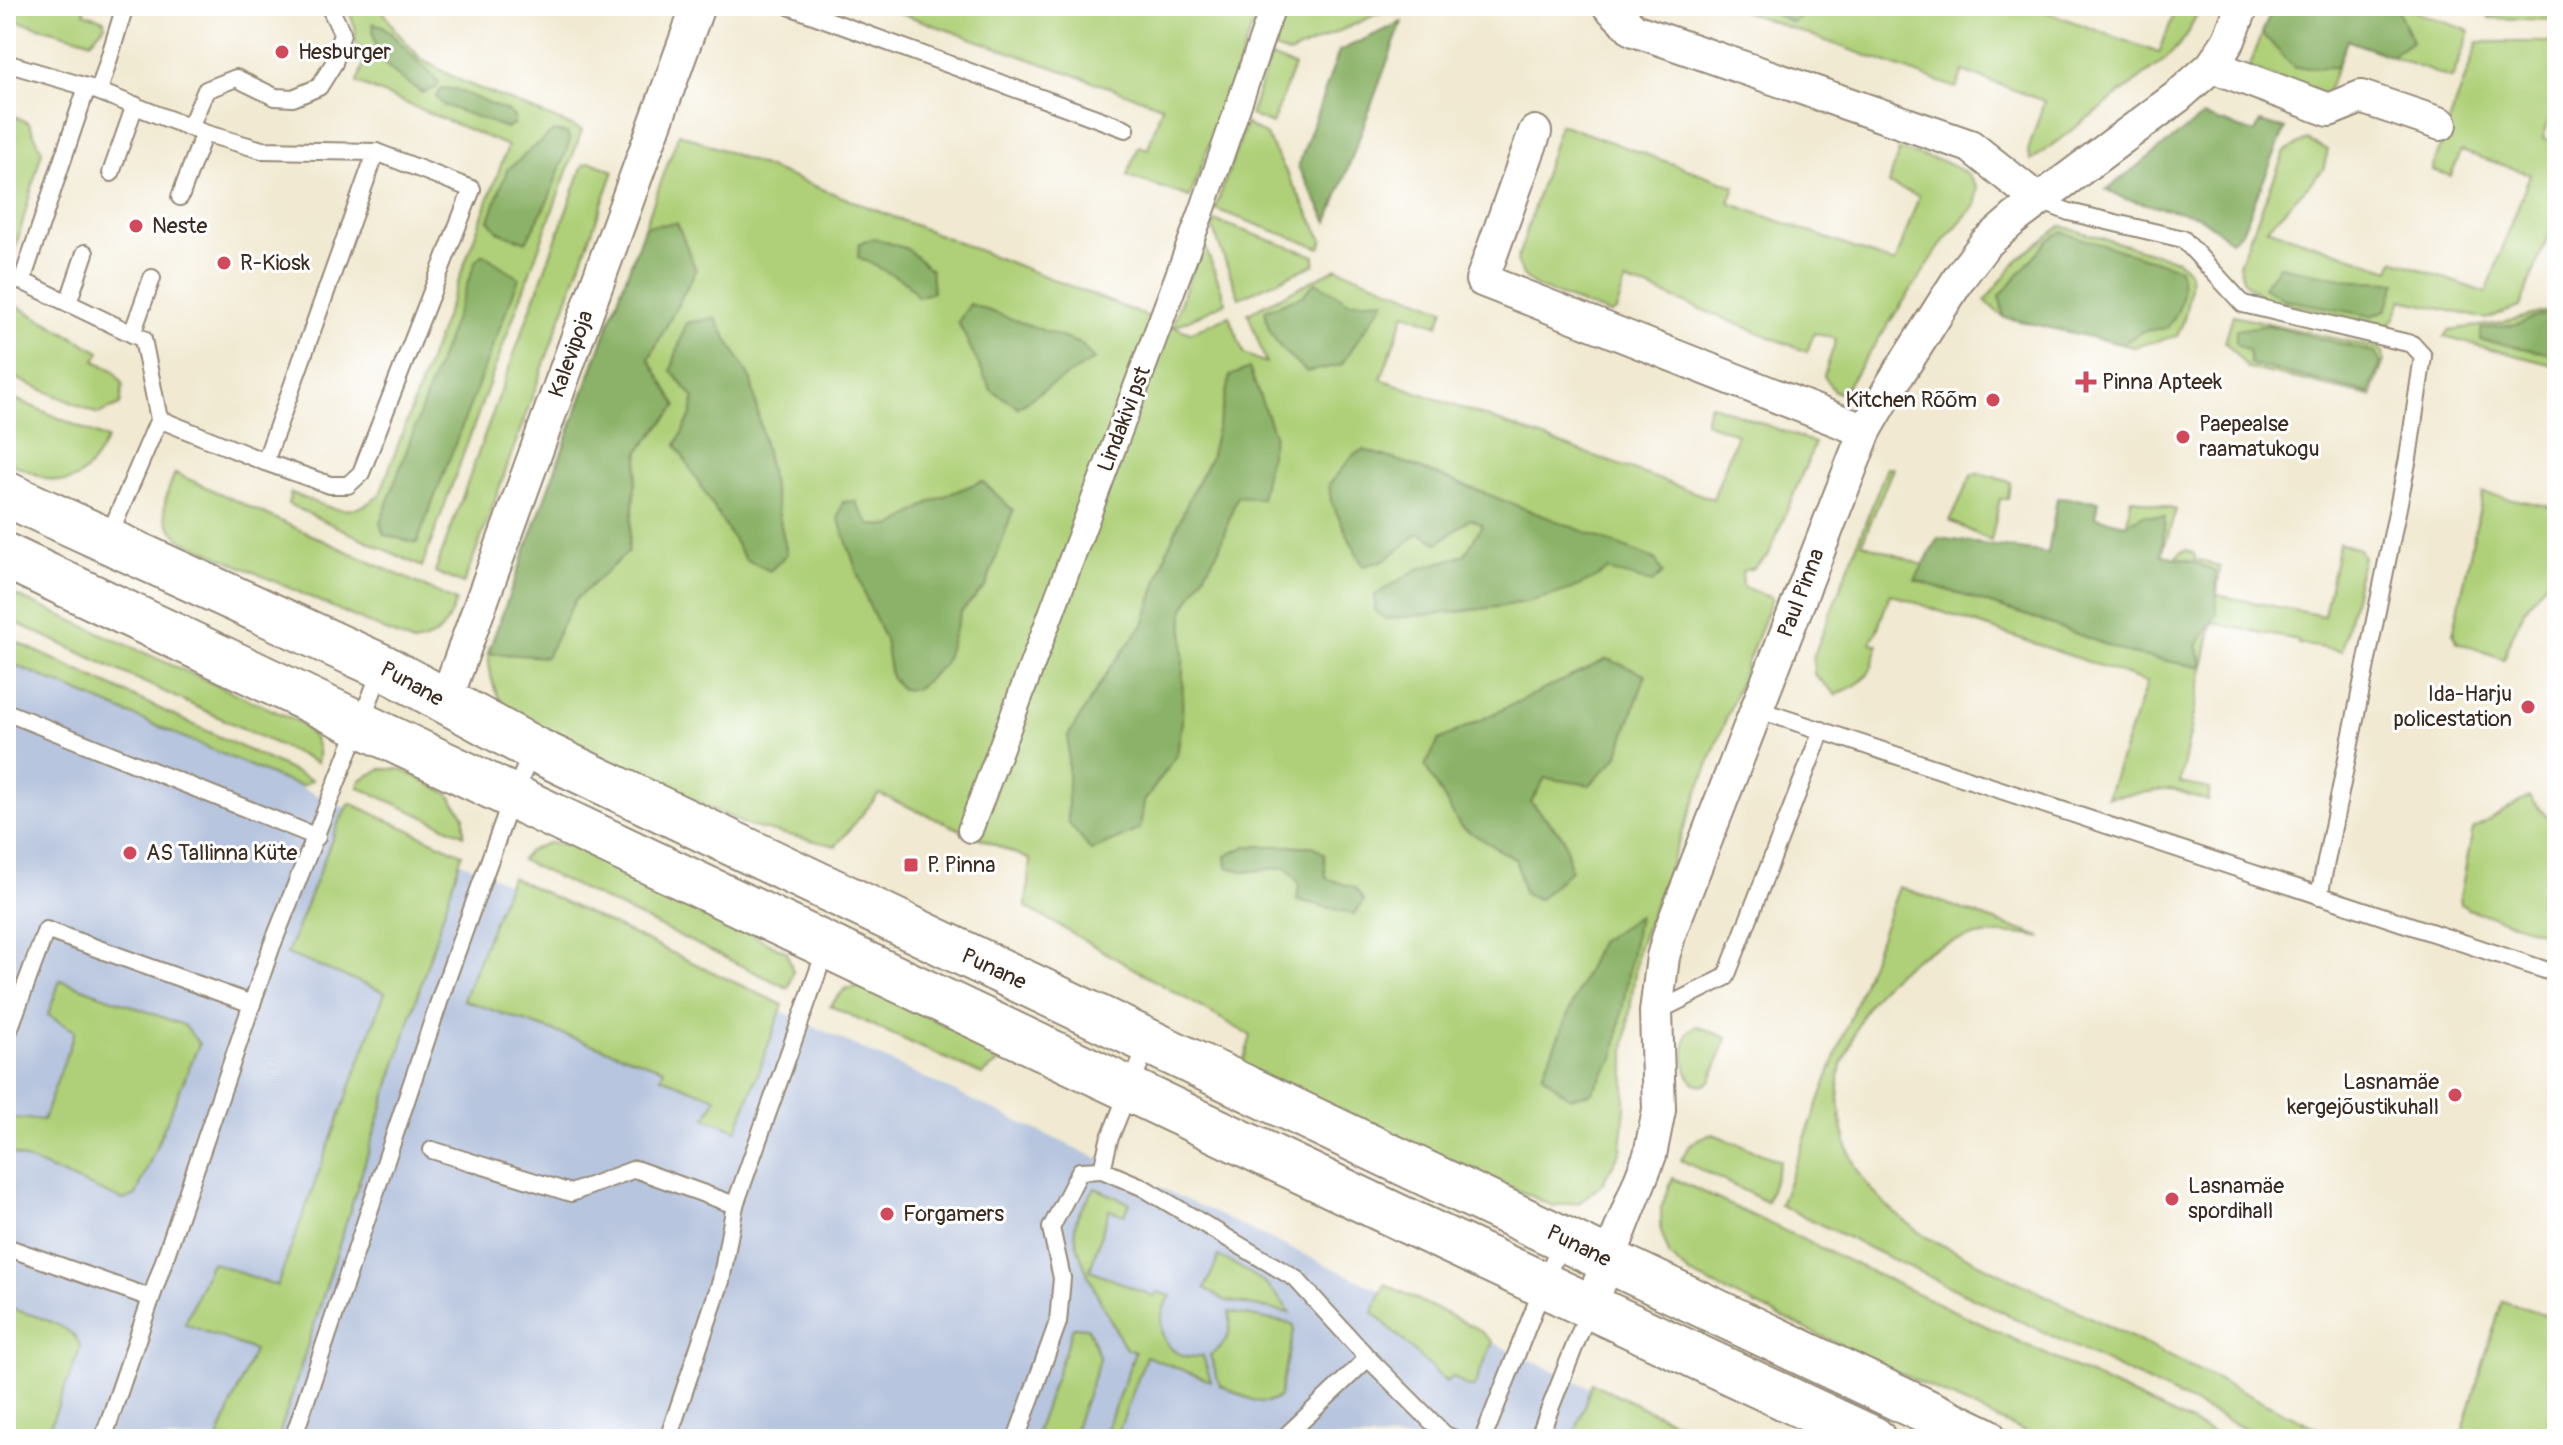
<svg xmlns="http://www.w3.org/2000/svg" width="2563" height="1445" font-family="Pangolin,sans-serif">
  <style>
    .industrial { fill: #b7c5de }
    .green { fill: #afd078; stroke: #757d4b; stroke-width: 2 }
    .forest { fill: #8bb268; stroke: #636e43; stroke-width: 2 }
    .lines { fill: none; stroke-linecap: round; stroke-linejoin: round }
    .service-casing { stroke: #968a78; stroke-width: 20 }
    .pedestrian-casing { stroke: #968a78; stroke-width: 28 }
    .minor-casing { stroke: #968a78; stroke-width: 36 }
    .secondary-casing { stroke: #968a78; stroke-width: 48 }
    .service { stroke: #fff; stroke-width: 16 }
    .pedestrian { stroke: #fff; stroke-width: 24 }
    .minor { stroke: #fff; stroke-width: 32 }
    .secondary { stroke: #fff; stroke-width: 44 }
    .poi-dot { fill: #d1495b; stroke: #fff; stroke-width: 3 }
    .labels { text-anchor: middle; dominant-baseline: central; stroke-width: 6; stroke-linejoin: round; paint-order: stroke }
    .poi-label { font-size: 22px; fill: #3b2a1e; stroke: #fff; text-anchor: start }
    .street-label { font-size: 22px; fill: #3b2a1e; stroke: #fff }
  </style>
  <rect width="100%" height="100%" fill="#fff"/>
  <filter id="ink" filterUnits="userSpaceOnUse"><feTurbulence type="fractalNoise" baseFrequency=".0125" numOctaves="2"/><feDisplacementMap in="SourceGraphic" scale="16" xChannelSelector="R" yChannelSelector="G"/><feConvolveMatrix kernelMatrix="1 2 1 2 8 2 1 2 1" color-interpolation-filters="sRGB"/></filter>
  <filter id="wash" filterUnits="userSpaceOnUse"><feTurbulence type="fractalNoise" baseFrequency=".006" numOctaves="4" result="noise"/><feDisplacementMap in="SourceGraphic" scale="32" xChannelSelector="R" yChannelSelector="G"/><feGaussianBlur stdDeviation="1.8" result="paint"/><feColorMatrix in="noise" values="0 0 0 0 0 0 0 0 0 0 0 0 0 0 0 0 0 1.4 0 .05"/><feComposite in="paint" operator="in"/></filter>
  <g filter="url(#wash)">
    <rect width="100%" height="100%" fill="#f1e9d1"/>
    <polygon class="industrial" points="6,650 1700,1439 6,1439"/>
    <g class="green">
      <polygon points="6,6 85,6 84,13 104,20 105,25 91,41 6,18"/>
      <path d="M346 6H380L396 31 422 60 461 81 582 130 422 567 288 504 291 493C324 505 350 523 380 494L508 146 357 83 368 51 356 45 355 26Z"/>
      <polygon points="880,6 1260,6 1190,197 1127,176 1139,146 1148,149 1162,106"/>
      <polygon points="1290,6 1395,6 1289,54 1274,49"/>
      <polygon points="1729,6 2030,6 2159,53 2177,6 2201,6 2185,38 2167,58 2031,161 2028,151 2044,101 1963,71 1956,88"/>
      <polygon points="2273,6 2399,6 2470,31 2452,79 2347,40 2326,97 2249,68"/>
      <polygon points="2492,6 2557,6 2557,20 2489,18"/>
      <polygon points="2478,42 2557,42 2557,98 2543,138 2557,143 2557,213 2520,307 2486,319 2402,300 2394,320 2387,326 2262,298 2244,282 2239,264 2285,151 2307,140 2328,150 2323,170 2267,228 2390,270 2394,260 2486,293 2530,174 2461,151 2451,176 2432,170"/>
      <polygon points="1270,57 1294,66 1272,124 1250,115"/>
      <polygon points="6,112 29,123 42,151 6,283"/>
      <polygon points="1246,124 1266,135 1323,240 1320,248 1215,209"/>
      <polygon points="1560,124 1735,186 1729,203 1895,263 1919,196 1888,184 1899,150 1942,161 1967,173 1977,188 1976,204 1945,239 1842,394 1834,391 1824,376 1836,339 1814,333 1807,352 1648,288 1625,282 1616,311 1610,314 1536,287 1523,275 1517,261"/>
      <path d="M679 133 1172 326 1203 241 1226 302 1174 327 1190 333 1229 316 1244 354 1266 363 1248 313 1337 268 1444 309 1438 325 1405 313 1381 379 1713 499 1737 434 1705 422 1710 404 1815 443 1769 554 1754 568 1742 571 1743 587 1772 598 1638 949 1625 1049V1107L1621 1150 1602 1184 1580 1202 1553 1206 1242 1066 1251 1036 1026 907 1030 860 879 794 836 846 749 826 530 726C497 703 492 694 488 653Z"/>
      <polygon points="591,162 614,171 479,544 463,584 435,572 583,165"/>
      <polygon points="1216,221 1315,256 1315,264 1239,298 1212,226"/>
      <path d="M2061 226 2177 260C2182 264 2188 267 2190 274 2192 287 2184 325 2177 336L2134 347 2003 317 1985 301 2019 258Z"/>
      <polygon points="6,300 100,352 95,361 113,370 123,384 120,405 98,414 6,374"/>
      <polygon points="2554,309 2557,309 2557,366 2444,337 2449,330 2502,323"/>
      <polygon points="2233,315 2376,348 2383,352 2384,361 2371,396 2248,368 2225,342"/>
      <path d="M6 395 107 439C76 499 58 484 6 461Z"/>
      <path d="M1887 467 1893 468 1862 543 1923 565 1924 568 1916 580 2031 617 2131 654 2203 667 2197 645 2127 524 2131 498 2176 510 2162 554 2175 558 2182 551 2188 550 2195 555V560L2220 566 2217 595 2324 616 2339 543 2359 549 2363 557 2342 651 2298 644V640L2212 623 2180 783 2210 789 2208 801 2172 789 2107 797 2147 682 1890 594 1876 633 1870 642 1878 645C1869 680 1868 679 1836 695L1814 674 1813 658Z"/>
      <path d="M175 473 456 601C447 625 440 639 413 643L184 541C156 520 163 502 175 473Z"/>
      <polygon points="1972,474 1983,474 2010,482 2008,499 2000,499 1991,541 1950,521"/>
      <path d="M2483 493 2557 508V570C2530 596 2515 624 2504 659L2457 642 2453 634Z"/>
      <path d="M6 591 297 721C311 732 322 744 317 763L6 618Z"/>
      <polygon points="6,637 312,780 302,786 285,781 6,661"/>
      <polygon points="381,769 401,769 449,794 464,816 464,835 358,787 360,780"/>
      <polygon points="2529,797 2557,828 2557,937 2468,909 2461,904 2460,897 2473,829"/>
      <polygon points="350,803 462,854 278,1439 218,1439 254,1350 185,1324 211,1262 277,1286 385,992 287,954 338,824"/>
      <polygon points="547,843 566,844 787,952 793,972 788,988 521,860 529,851"/>
      <polygon points="511,877 783,1005 737,1130 706,1118 716,1098 661,1077 664,1069 463,1000"/>
      <path d="M1899 887 2043 938C1974 923 1902 949 1865 1010 1857 1024 1852 1042 1846 1057 1838 1065 1839 1080 1839 1092 1840 1165 1869 1195 1924 1236L2339 1439H2266L1780 1205Z"/>
      <polygon points="60,980 184,1025 199,1044 136,1195 123,1200 6,1151 6,1133 11,1118 43,1120 75,1031 48,1015"/>
      <polygon points="864,985 978,1042 999,1062 982,1075 830,1006 845,989"/>
      <path d="M1697 1026 1727 1038 1711 1080 1705 1085C1700 1084 1696 1085 1692 1081 1684 1074 1683 1044 1687 1035 1689 1029 1692 1029 1697 1026Z"/>
      <path d="M1713 1134 1780 1161 1767 1202 1681 1160C1688 1144 1696 1138 1713 1134Z"/>
      <polygon points="1673,1178 2225,1439 2039,1439 1690,1274 1670,1257 1661,1231 1661,1208"/>
      <path d="M1095 1188 1130 1203 1125 1215 1109 1210 1090 1270 1155 1297 1157 1292 1171 1296C1149 1324 1165 1364 1203 1356L1211 1381 1146 1356 1116 1439H1103L1135 1352 1126 1349C1112 1322 1073 1256 1075 1227 1076 1213 1087 1200 1095 1188Z"/>
      <path d="M1219 1256C1251 1274 1270 1281 1290 1313L1224 1300 1205 1288Z"/>
      <polygon points="1385,1284 1478,1329 1493,1342 1474,1387 1467,1387 1453,1377 1446,1382 1373,1312"/>
      <polygon points="2502,1301 2557,1318 2557,1439 2460,1439"/>
      <path d="M6 1307C26 1314 80 1325 80 1349L45 1439H6Z"/>
      <path d="M1229 1312 1293 1324 1294 1331 1279 1396C1265 1412 1236 1392 1220 1385L1210 1355C1227 1345 1233 1331 1229 1312Z"/>
      <polygon points="1073,1327 1088,1328 1100,1359 1071,1439 1034,1439"/>
      <polygon points="1592,1383 1710,1439 1573,1439"/>
    </g>
    <g class="forest">
      <polygon points="1756,6 1818,6 1792,22"/>
      <polygon points="2273,6 2396,6 2412,41 2391,56 2347,40 2337,67 2294,68 2262,33"/>
      <polygon points="1402,22 1328,222 1298,167 1339,51"/>
      <path d="M373 23 383 26 439 82 436 88 422 93C392 71 373 64 373 23Z"/>
      <polygon points="442,88 457,90 509,112 514,117 514,124 506,128 443,105 436,97"/>
      <polygon points="2203,116 2255,133 2260,122 2285,129 2242,232 2231,240 2198,216 2125,199 2106,190"/>
      <polygon points="553,131 567,133 570,140 549,198 526,242 499,232 489,220 507,170"/>
      <polygon points="677,223 696,270 649,359 677,406 639,451 628,552 575,600 546,657 488,653 645,226"/>
      <path d="M2061 232 2179 268C2185 296 2183 306 2167 328L2143 331 2122 344 2003 317 2000 296 2048 240Z"/>
      <polygon points="874,238 907,249 931,270 933,292 918,297 906,282 858,257 859,244"/>
      <polygon points="483,254 519,278 417,543 384,535 380,523 476,260"/>
      <polygon points="2279,266 2357,281 2397,282 2386,310 2371,316 2284,299 2263,287"/>
      <path d="M1316 282 1349 302 1385 300 1341 365 1307 372C1287 355 1266 339 1265 310L1302 296Z"/>
      <polygon points="970,304 1081,344 1094,360 1048,387 1018,407 991,390 958,322"/>
      <polygon points="2542,315 2557,315 2557,355 2481,340 2481,329 2516,325"/>
      <polygon points="715,318 751,380 787,554 770,571 745,559 676,445 691,415 694,398 671,371 686,323"/>
      <polygon points="2268,325 2375,353 2381,363 2369,393 2250,364 2248,350 2236,344 2236,330"/>
      <polygon points="1249,368 1274,434 1261,499 1237,496 1219,549 1184,609 1182,722 1177,755 1144,802 1140,829 1091,851 1068,822 1068,736 1110,668 1145,622 1168,548 1190,497 1210,458 1230,376"/>
      <path d="M1364 450 1409 464 1655 559 1663 573 1652 583 1608 570C1551 610 1453 611 1385 619L1375 610V595L1418 569 1465 555 1482 525 1470 519 1438 543 1419 533 1385 560 1363 566 1331 502 1329 484 1354 454Z"/>
      <polygon points="982,481 1013,510 986,586 961,612 944,664 915,690 901,689 891,677 885,640 867,601 838,517 843,502 855,501 870,525 893,526 932,501"/>
      <polygon points="2057,498 2098,501 2095,517 2126,524 2144,515 2165,517 2162,555 2188,560 2216,571 2217,614 2197,646 2203,668 2131,654 2031,617 1915,580 1938,538 2048,553"/>
      <polygon points="1607,659 1646,674 1617,757 1590,785 1545,778 1531,802 1564,838 1571,870 1539,899 1524,894 1516,860 1460,826 1425,766 1439,740"/>
      <polygon points="1246,846 1313,846 1324,854 1326,878 1355,888 1364,901 1354,914 1297,900 1299,883 1286,867 1246,872 1227,867 1226,856"/>
      <polygon points="1638,916 1614,1058 1591,1093 1570,1098 1542,1075 1599,942"/>
    </g>
  </g>
  <g filter="url(#ink)">
    <g class="lines">
      <defs>
        <g id="service">
          <polyline points="789,6 1126,129"/>
          <polyline points="6,63 87,87 204,133 262,150 376,152 265,462 159,419"/>
          <polyline points="87,87 22,281 143,339 159,419 108,538"/>
          <polyline points="99,91 125,6"/>
          <polyline points="190,127 206,90 236,78 275,97 293,98 319,87 334,63 342,33 329,6"/>
          <polyline points="111,173 135,105"/>
          <polyline points="180,197 204,133"/>
          <polyline points="2038,200 2069,212 2183,239 2243,304 2412,344 2423,356 2408,458 2319,896"/>
          <polyline points="68,303 85,253"/>
          <polyline points="132,334 152,278"/>
          <polyline points="265,462 330,485 348,485 361,473 472,189 376,152"/>
          <polyline points="1756,709 2557,974"/>
          <polyline points="6,712 317,837"/>
          <polyline points="1656,1012 1726,977 1822,730"/>
          <polyline points="6,1038 46,930 252,1004"/>
          <polyline points="1148,1043 1109,1140 1102,1170 1142,1187 1296,1279 1368,1358 1445,1435 1455,1439"/>
          <polyline points="432,1150 571,1193 635,1169 735,1205"/>
          <polyline points="6,1247 151,1298"/>
          <polyline points="103,1439 271,948 382,668"/>
          <polyline points="293,1439 442,993 513,795 533,751"/>
          <polyline points="668,1439 721,1281 735,1205 827,946"/>
          <polyline points="1016,1439 1058,1322 1062,1278 1051,1228 1080,1171 1102,1170"/>
          <polyline points="1285,1439 1288,1434 1368,1358"/>
          <polyline points="1483,1439 1562,1239"/>
          <polyline points="1538,1439 1590,1307"/>
        </g>
        <polyline id="pedestrian" points="970,830 1202,211 1273,6"/>
        <g id="minor">
          <polyline points="1609,6 1634,30 1970,146 2038,200"/>
          <polyline points="2212,66 2329,110 2361,97 2441,124"/>
          <polyline points="1535,132 1482,280 1865,431"/>
          <polyline points="445,702 698,6"/>
          <polyline points="1590,1307 1650,1155 1659,1110 1656,1012 1663,957 1670,932 1865,431 1894,381 1960,277 1985,244 2015,218 2177,97 2212,66 2229,40 2242,6"/>
        </g>
        <g id="secondary">
          <polyline points="6,494 383,667 534,749 1984,1439"/>
          <polyline points="6,556 1409,1222 1873,1439"/>
        </g>
      </defs>
      <use href="#service" class="service-casing"/>
      <use href="#pedestrian" class="pedestrian-casing"/>
      <use href="#minor" class="minor-casing"/>
      <use href="#secondary" class="secondary-casing"/>
      <use href="#service" class="service"/>
      <use href="#pedestrian" class="pedestrian"/>
      <use href="#minor" class="minor"/>
      <use href="#secondary" class="secondary"/>
    </g>
  </g>
  <g class="poi-dot">
    <circle cx="282" cy="52" r="8"/>
    <circle cx="136" cy="226" r="8"/>
    <circle cx="224" cy="263" r="8"/>
    <path d="M2082 370h8v8h8v8h-8v8h-8v-8h-8v-8h8z"/>
    <circle cx="1993" cy="400" r="8"/>
    <circle cx="2183" cy="437" r="8"/>
    <circle cx="2528" cy="707" r="8"/>
    <circle cx="130" cy="853" r="8"/>
    <rect x="903" y="857" width="16" height="16" rx="4"/>
    <circle cx="2455" cy="1095" r="8"/>
    <circle cx="2172" cy="1199" r="8"/>
    <circle cx="887" cy="1214" r="8"/>
  </g>
  <g class="labels">
    <g class="poi-label">
      <text x="298" y="52">Hesburger</text>
      <text x="152" y="226">Neste</text>
      <text x="240" y="263">R-Kiosk</text>
      <text x="2102" y="382">Pinna Apteek</text>
      <text x="1977" y="400" text-anchor="end">Kitchen Rõõm</text>
      <text x="2199" y="424">Paepealse<tspan x="2199" dy="25">raamatukogu</tspan></text>
      <text x="2512" y="694" text-anchor="end">Ida-Harju<tspan x="2512" dy="25">policestation</tspan></text>
      <text x="146" y="853">AS Tallinna Küte</text>
      <text x="927" y="865">P. Pinna</text>
      <text x="2439" y="1082" text-anchor="end">Lasnamäe<tspan x="2439" dy="25">kergejõustikuhall</tspan></text>
      <text x="2188" y="1186">Lasnamäe<tspan x="2188" dy="25">spordihall</tspan></text>
      <text x="903" y="1214">Forgamers</text>
    </g>
    <g class="street-label">
      <text transform="translate(571 354) rotate(-70)">Kalevipoja</text>
      <text transform="translate(1124 419) rotate(-69)">Lindakivi pst</text>
      <text transform="translate(1801 593) rotate(-69)">Paul Pinna</text>
      <text transform="translate(412 684) rotate(29)">Punane</text>
      <text transform="translate(994 969) rotate(25)">Punane</text>
      <text transform="translate(1579 1246) rotate(26)">Punane</text>
    </g>
  </g>
  <rect width="2563" height="1445" fill="none" stroke="#fff" stroke-width="32"/>
</svg>
